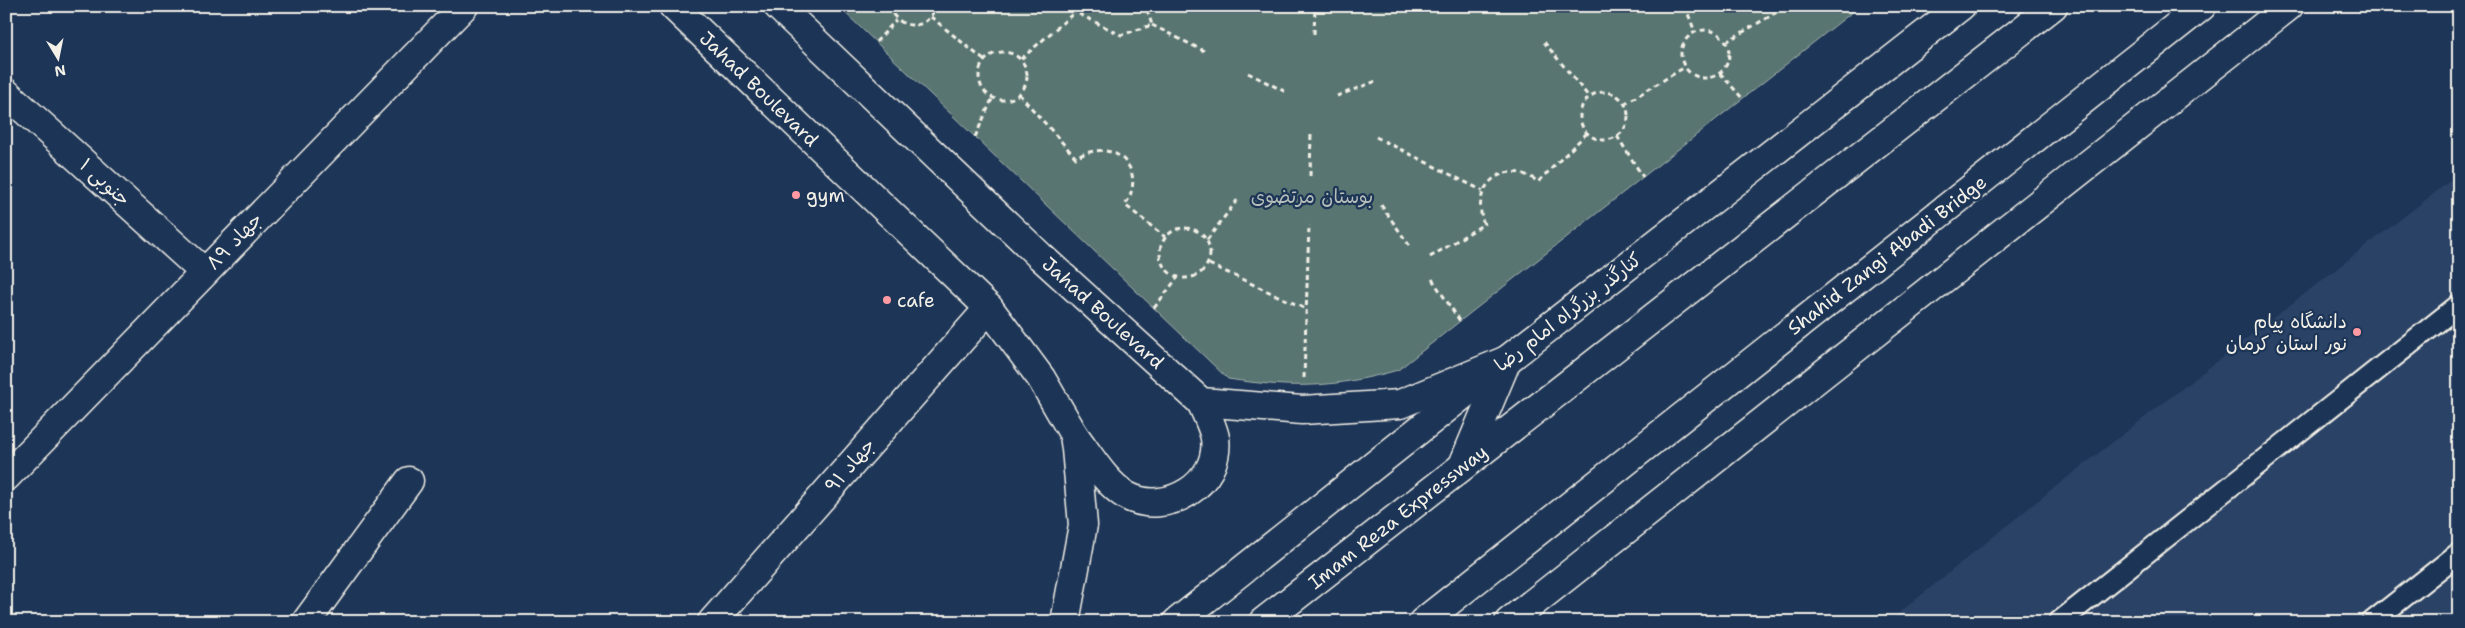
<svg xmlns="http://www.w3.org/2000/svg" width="2465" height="628" font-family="'Shantell Sans','Playpen Sans Arabic',sans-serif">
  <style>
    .built { fill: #2b4366 }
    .green { fill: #597572; stroke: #a6b3ad }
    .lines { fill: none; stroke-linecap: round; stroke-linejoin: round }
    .lane-casing { stroke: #f4f1e8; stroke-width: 24 }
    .street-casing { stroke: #f4f1e8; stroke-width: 31 }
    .secondary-casing { stroke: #f4f1e8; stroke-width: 31 }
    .primary-casing { stroke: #f4f1e8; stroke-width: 31 }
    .highway-casing { stroke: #f4f1e8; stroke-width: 31 }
    .path { stroke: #f4f1e8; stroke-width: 3; stroke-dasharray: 5 4; stroke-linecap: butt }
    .lane { stroke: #1d3557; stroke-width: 20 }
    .street { stroke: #1d3557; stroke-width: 28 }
    .secondary { stroke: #1d3557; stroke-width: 28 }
    .primary { stroke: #1d3557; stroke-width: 28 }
    .highway { stroke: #1d3557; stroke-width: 28 }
    .poi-dot { fill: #ff9aa2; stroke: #1d3557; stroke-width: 2 }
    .labels { text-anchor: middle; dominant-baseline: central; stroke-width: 4.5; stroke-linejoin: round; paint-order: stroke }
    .street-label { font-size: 19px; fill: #f4f1e8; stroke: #1d3557 }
    .poi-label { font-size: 19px; fill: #f4f1e8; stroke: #1d3557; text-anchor: start }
    .park-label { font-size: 19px; fill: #b6bfb9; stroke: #1d3557 }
  </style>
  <rect width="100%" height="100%" fill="#1d3557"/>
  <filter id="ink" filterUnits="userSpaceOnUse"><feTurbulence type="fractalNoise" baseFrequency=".02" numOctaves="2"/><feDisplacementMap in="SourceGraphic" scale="10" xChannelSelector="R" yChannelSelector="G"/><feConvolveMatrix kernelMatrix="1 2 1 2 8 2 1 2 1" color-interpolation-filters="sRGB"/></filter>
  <g filter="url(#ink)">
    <polygon class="built" points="2459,174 2459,622 1888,622 2051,490"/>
    <path class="green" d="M838 6H1860L1398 370C1333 388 1295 389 1228 379Z"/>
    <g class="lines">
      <defs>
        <g id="lane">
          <polyline points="2059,622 2459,305"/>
          <polyline points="2372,622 2459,553"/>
        </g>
        <g id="street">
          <polyline points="6,93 204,272"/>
          <polyline points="6,477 464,6"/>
          <polyline points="306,622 409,481"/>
          <polyline points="712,622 989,308"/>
        </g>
        <polyline id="secondary" points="1177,622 1507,360 1961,6"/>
        <g id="primary">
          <polyline points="673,6 989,308 1041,378 1074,435 1076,449 1083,525 1065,622"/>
          <polyline points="778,6 1040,256 1201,402 1302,410 1400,404 1507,360"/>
          <path d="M1074 435C1090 456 1105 483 1127 496 1166 517 1221 484 1215 438 1213 427 1206 413 1201 402"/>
        </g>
        <g id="highway">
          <polyline points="1463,465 1507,360"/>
          <polyline points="1263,622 2053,6"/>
          <polyline points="1423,622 2202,6"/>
          <polyline points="1509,622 2289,6"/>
        </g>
      </defs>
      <use href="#lane" class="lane-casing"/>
      <use href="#street" class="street-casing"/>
      <use href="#secondary" class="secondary-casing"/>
      <use href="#primary" class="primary-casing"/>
      <use href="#highway" class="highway-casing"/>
      <g class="path">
        <path d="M889 6C896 30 929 33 935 6"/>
        <polyline points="1063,6 1121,35 1152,25 1146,6"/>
        <polyline points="1685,6 1695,32"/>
        <polyline points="931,17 985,61"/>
        <polyline points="1152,25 1204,51"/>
        <circle cx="1705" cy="54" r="24"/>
        <polyline points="1314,34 1315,6"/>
        <polyline points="876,42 896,20"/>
        <polyline points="1544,42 1589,97"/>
        <polyline points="1726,42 1787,6"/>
        <circle cx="1003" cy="76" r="24"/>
        <polyline points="1021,59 1075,12"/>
        <polyline points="1248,73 1288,93"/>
        <polyline points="1720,73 1743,99"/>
        <circle cx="1604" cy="116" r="24"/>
        <path d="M1019 94 1076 158C1113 135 1149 169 1125 205L1165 237"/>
        <polyline points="1337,96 1379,80"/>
        <polyline points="1624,104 1685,67"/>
        <polyline points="1617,136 1643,177"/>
        <polyline points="975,137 993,97"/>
        <polyline points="1376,137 1483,191"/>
        <polyline points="1310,176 1311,132"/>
        <polyline points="1381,205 1409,245"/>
        <circle cx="1185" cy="253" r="25"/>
        <polyline points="1207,240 1238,199"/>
        <path d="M1430 257 1484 224C1469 186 1505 156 1538 182L1587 133"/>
        <polyline points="1209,264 1306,309"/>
        <polyline points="1432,279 1460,321"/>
        <polyline points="1154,308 1178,277"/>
        <polyline points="1304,378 1309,225"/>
      </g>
      <use href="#lane" class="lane"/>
      <use href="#street" class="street"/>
      <use href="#secondary" class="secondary"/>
      <use href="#primary" class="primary"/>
      <use href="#highway" class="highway"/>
    </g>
  </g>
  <g class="poi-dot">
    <circle cx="796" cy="195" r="5"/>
    <circle cx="887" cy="300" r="5"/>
    <circle cx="2357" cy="332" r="5"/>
  </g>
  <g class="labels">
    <g class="street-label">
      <text transform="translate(759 89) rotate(44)">Jahad Boulevard</text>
      <text transform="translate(105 182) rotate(42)">۱ جنوبی</text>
      <text transform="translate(234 241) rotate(-46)">جهاد ۸۹</text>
      <text transform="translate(1887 255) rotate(-38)">Shahid Zangi Abadi Bridge</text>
      <text transform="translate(1568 312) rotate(-38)">کنارگذر بزرگراه امام رضا</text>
      <text transform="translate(1103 313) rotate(42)">Jahad Boulevard</text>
      <text transform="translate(850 465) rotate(-49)">جهاد ۹۱</text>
      <text transform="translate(1398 517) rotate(-38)">Imam Reza Expressway</text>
    </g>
    <g class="poi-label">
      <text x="806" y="195">gym</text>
      <text x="897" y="300">cafe</text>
      <text x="2347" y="321" text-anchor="end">دانشگاه پیام<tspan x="2347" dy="22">نور استان کرمان</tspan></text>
    </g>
    <g class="park-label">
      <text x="1312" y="196">بوستان مرتضوی</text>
    </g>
  </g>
  <rect width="2465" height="628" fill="none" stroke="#1d3557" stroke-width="25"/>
  <rect x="12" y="12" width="2440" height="603" fill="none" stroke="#f4f1e8" stroke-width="2" filter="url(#ink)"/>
  <g transform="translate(58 58) rotate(170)" stroke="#1d3557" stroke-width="4" paint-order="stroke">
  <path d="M0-4L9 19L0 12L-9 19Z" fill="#f4f1e8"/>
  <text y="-8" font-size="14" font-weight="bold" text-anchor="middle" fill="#f4f1e8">N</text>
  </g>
</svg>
